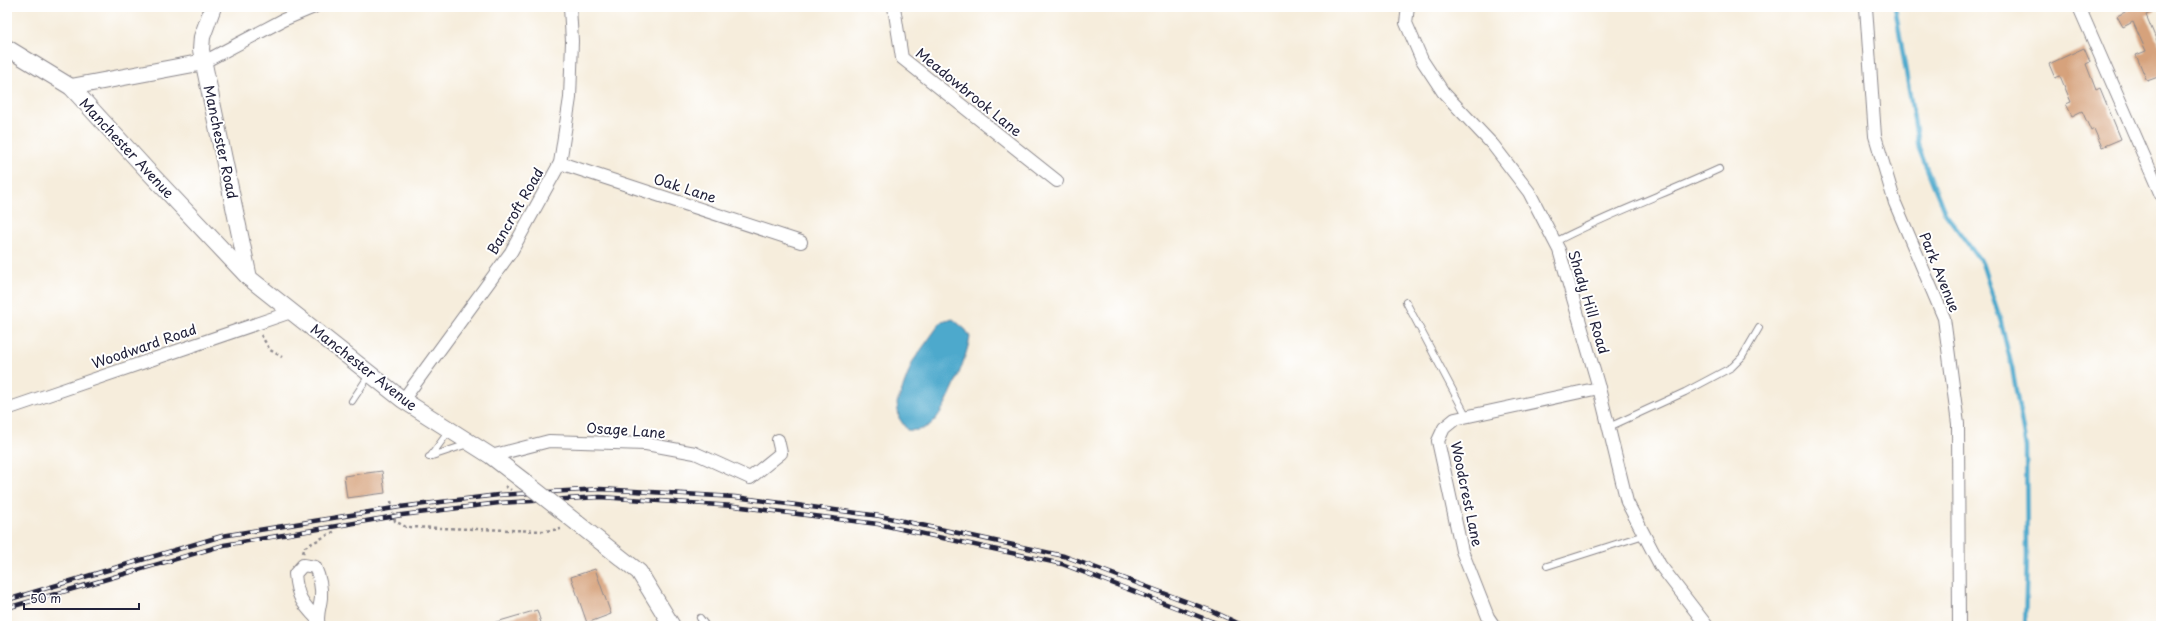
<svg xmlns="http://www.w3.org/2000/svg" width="2168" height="633" font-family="'Playpen Sans',sans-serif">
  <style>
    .water { fill: #4ea9cc; stroke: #386684 }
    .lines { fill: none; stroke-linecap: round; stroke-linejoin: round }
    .stream { stroke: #4ea9cc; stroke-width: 4.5 }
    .building { fill: #d6a27c }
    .service-casing { stroke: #8c888c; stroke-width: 8 }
    .minor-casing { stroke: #8c888c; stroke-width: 14 }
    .tertiary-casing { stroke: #8c888c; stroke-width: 18 }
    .path { stroke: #8c888c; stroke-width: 2.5; stroke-dasharray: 3 3; stroke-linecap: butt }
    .service { stroke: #fff; stroke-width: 6 }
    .minor { stroke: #fff; stroke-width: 12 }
    .tertiary { stroke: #fff; stroke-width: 16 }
    .rail-casing { stroke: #22223b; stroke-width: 4.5 }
    .rail { stroke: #fff; stroke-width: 3; stroke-dasharray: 9; stroke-linecap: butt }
    .tertiary-bridge-casing { stroke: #8c888c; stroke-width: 18; stroke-linecap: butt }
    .path-bridge { stroke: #8c888c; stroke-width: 2.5; stroke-dasharray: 3 3; stroke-linecap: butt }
    .tertiary-bridge { stroke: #fff; stroke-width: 16 }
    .labels { text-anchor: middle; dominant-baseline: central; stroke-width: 4; stroke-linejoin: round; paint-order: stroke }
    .street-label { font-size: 14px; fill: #22223b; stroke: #fff }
  </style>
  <rect width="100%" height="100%" fill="#fff"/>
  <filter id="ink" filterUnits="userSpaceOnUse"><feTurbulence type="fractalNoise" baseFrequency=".025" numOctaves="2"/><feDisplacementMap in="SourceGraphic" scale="8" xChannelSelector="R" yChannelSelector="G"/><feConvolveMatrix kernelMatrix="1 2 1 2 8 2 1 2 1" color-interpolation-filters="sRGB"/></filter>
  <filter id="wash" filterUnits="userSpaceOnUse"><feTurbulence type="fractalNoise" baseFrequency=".012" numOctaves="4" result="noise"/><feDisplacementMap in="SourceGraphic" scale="16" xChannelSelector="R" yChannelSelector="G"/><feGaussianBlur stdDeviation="0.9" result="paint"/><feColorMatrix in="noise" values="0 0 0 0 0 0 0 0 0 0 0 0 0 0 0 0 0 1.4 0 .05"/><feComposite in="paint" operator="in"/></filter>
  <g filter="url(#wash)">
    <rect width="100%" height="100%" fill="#f6eddc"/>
    <path class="water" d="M953 319 966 330 970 337C967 357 946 412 931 424 923 430 916 431 907 430L899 418 897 403 913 361 941 322Z"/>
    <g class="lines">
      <polyline class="stream" points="1895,7 1919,149 1945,213 1982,263 2001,322 2012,368 2026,447 2027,556 2025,626"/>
    </g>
    <g id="blocks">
      <g class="building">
        <polygon points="2135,7 2161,7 2146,15 2161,51 2161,76 2147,81 2136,55 2146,51 2133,22 2123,27 2117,16"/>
        <polygon points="2084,48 2090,62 2086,64 2096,90 2100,88 2121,139 2102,147 2094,129 2091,131 2082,111 2072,116 2066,104 2071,102 2060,76 2055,78 2049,64"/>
        <polygon points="382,471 385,493 347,498 344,476"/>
        <polygon points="595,569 611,614 587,623 571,577"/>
        <polygon points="537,610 542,626 494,626 493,623"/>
      </g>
    </g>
  </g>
  <g filter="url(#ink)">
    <use href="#blocks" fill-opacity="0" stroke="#8c888c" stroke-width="1"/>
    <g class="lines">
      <defs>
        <g id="service">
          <path d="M1555 242C1608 214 1665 194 1719 169"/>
          <polyline points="1406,302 1467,417"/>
          <polyline points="352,401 370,374"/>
          <polyline points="1609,427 1685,392 1732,367 1742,357 1759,328"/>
          <polyline points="429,457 468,444"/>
          <polyline points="430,457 449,431"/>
          <polyline points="1547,566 1644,535"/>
          <polyline points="700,618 706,626"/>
        </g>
        <g id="minor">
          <polyline points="894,7 902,58 1057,181"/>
          <polyline points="1408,7 1406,23 1422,60 1443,92 1493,145 1529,192 1559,250 1599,388 1627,502 1660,565 1707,626"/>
          <polyline points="1866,7 1875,136 1895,203 1944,318 1958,424 1959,626"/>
          <polyline points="2079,7 2161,195"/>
          <polyline points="204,62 283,20 314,7"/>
          <polyline points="560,163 801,242"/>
          <polyline points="403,400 511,252 560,163 570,98 572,41 570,7"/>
          <polyline points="7,409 291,312"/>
          <polyline points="491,456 549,441 646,444 695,453 750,478 781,453 778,440"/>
          <path d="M317 619C302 603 297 597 295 574L303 565 315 567C320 578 322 586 321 598 320 608 316 616 319 626"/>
          <polyline points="1494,626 1488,617 1462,551 1438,441 1444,428 1455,419 1599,388"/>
        </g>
        <g id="tertiary">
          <polyline points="213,7 202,37 201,50 249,278"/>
          <polyline points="7,48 71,87 147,170 249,278 403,400 491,456 525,482"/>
          <polyline points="71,87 204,62"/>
          <polyline points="577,523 639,572 672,626"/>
        </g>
      </defs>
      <use href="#service" class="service-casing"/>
      <use href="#minor" class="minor-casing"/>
      <use href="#tertiary" class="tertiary-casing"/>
      <g class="path">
        <polyline points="261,335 270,350 282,357"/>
        <polyline points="391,501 395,521 406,527 544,531 561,529"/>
        <polyline points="303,553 305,547 335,531"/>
      </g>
      <use href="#service" class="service"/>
      <use href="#minor" class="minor"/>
      <use href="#tertiary" class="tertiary"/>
      <defs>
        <g id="rail">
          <polyline points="7,600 222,536 400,507 498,495 600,489 735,497 880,516 1064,556 1212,611 1244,626"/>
          <polyline points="7,608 224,545 402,515 499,503 600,497 734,506 878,524 1062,564 1224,626"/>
        </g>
      </defs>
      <use href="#rail" class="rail-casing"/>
      <use href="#rail" class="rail"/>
      <defs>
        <polyline id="tertiary-bridge" points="525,482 577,523"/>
      </defs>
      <use href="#tertiary-bridge" class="tertiary-bridge-casing"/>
      <polyline class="path-bridge" points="505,486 511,490"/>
      <use href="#tertiary-bridge" class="tertiary-bridge"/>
    </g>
  </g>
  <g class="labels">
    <g class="street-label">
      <text transform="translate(969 92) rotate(39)">Meadowbrook Lane</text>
      <text transform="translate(221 142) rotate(78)">Manchester Road</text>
      <text transform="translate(127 148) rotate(47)">Manchester Avenue</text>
      <text transform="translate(685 188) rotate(18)">Oak Lane</text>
      <text transform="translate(515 211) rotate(-60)">Bancroft Road</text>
      <text transform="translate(1940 272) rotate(68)">Park Avenue</text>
      <text transform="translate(1589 302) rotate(73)">Shady Hill Road</text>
      <text transform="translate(144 346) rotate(-19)">Woodward Road</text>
      <text transform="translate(364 367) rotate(38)">Manchester Avenue</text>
      <text transform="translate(626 430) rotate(4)">Osage Lane</text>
      <text transform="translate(1467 494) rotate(78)">Woodcrest Lane</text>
    </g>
  </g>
  <rect width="2168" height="633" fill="none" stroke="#fff" stroke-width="24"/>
  <path d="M24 603v6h115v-6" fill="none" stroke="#22223b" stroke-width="2"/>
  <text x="30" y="603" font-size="12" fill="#22223b" stroke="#ffffff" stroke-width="3" paint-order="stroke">50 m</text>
</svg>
